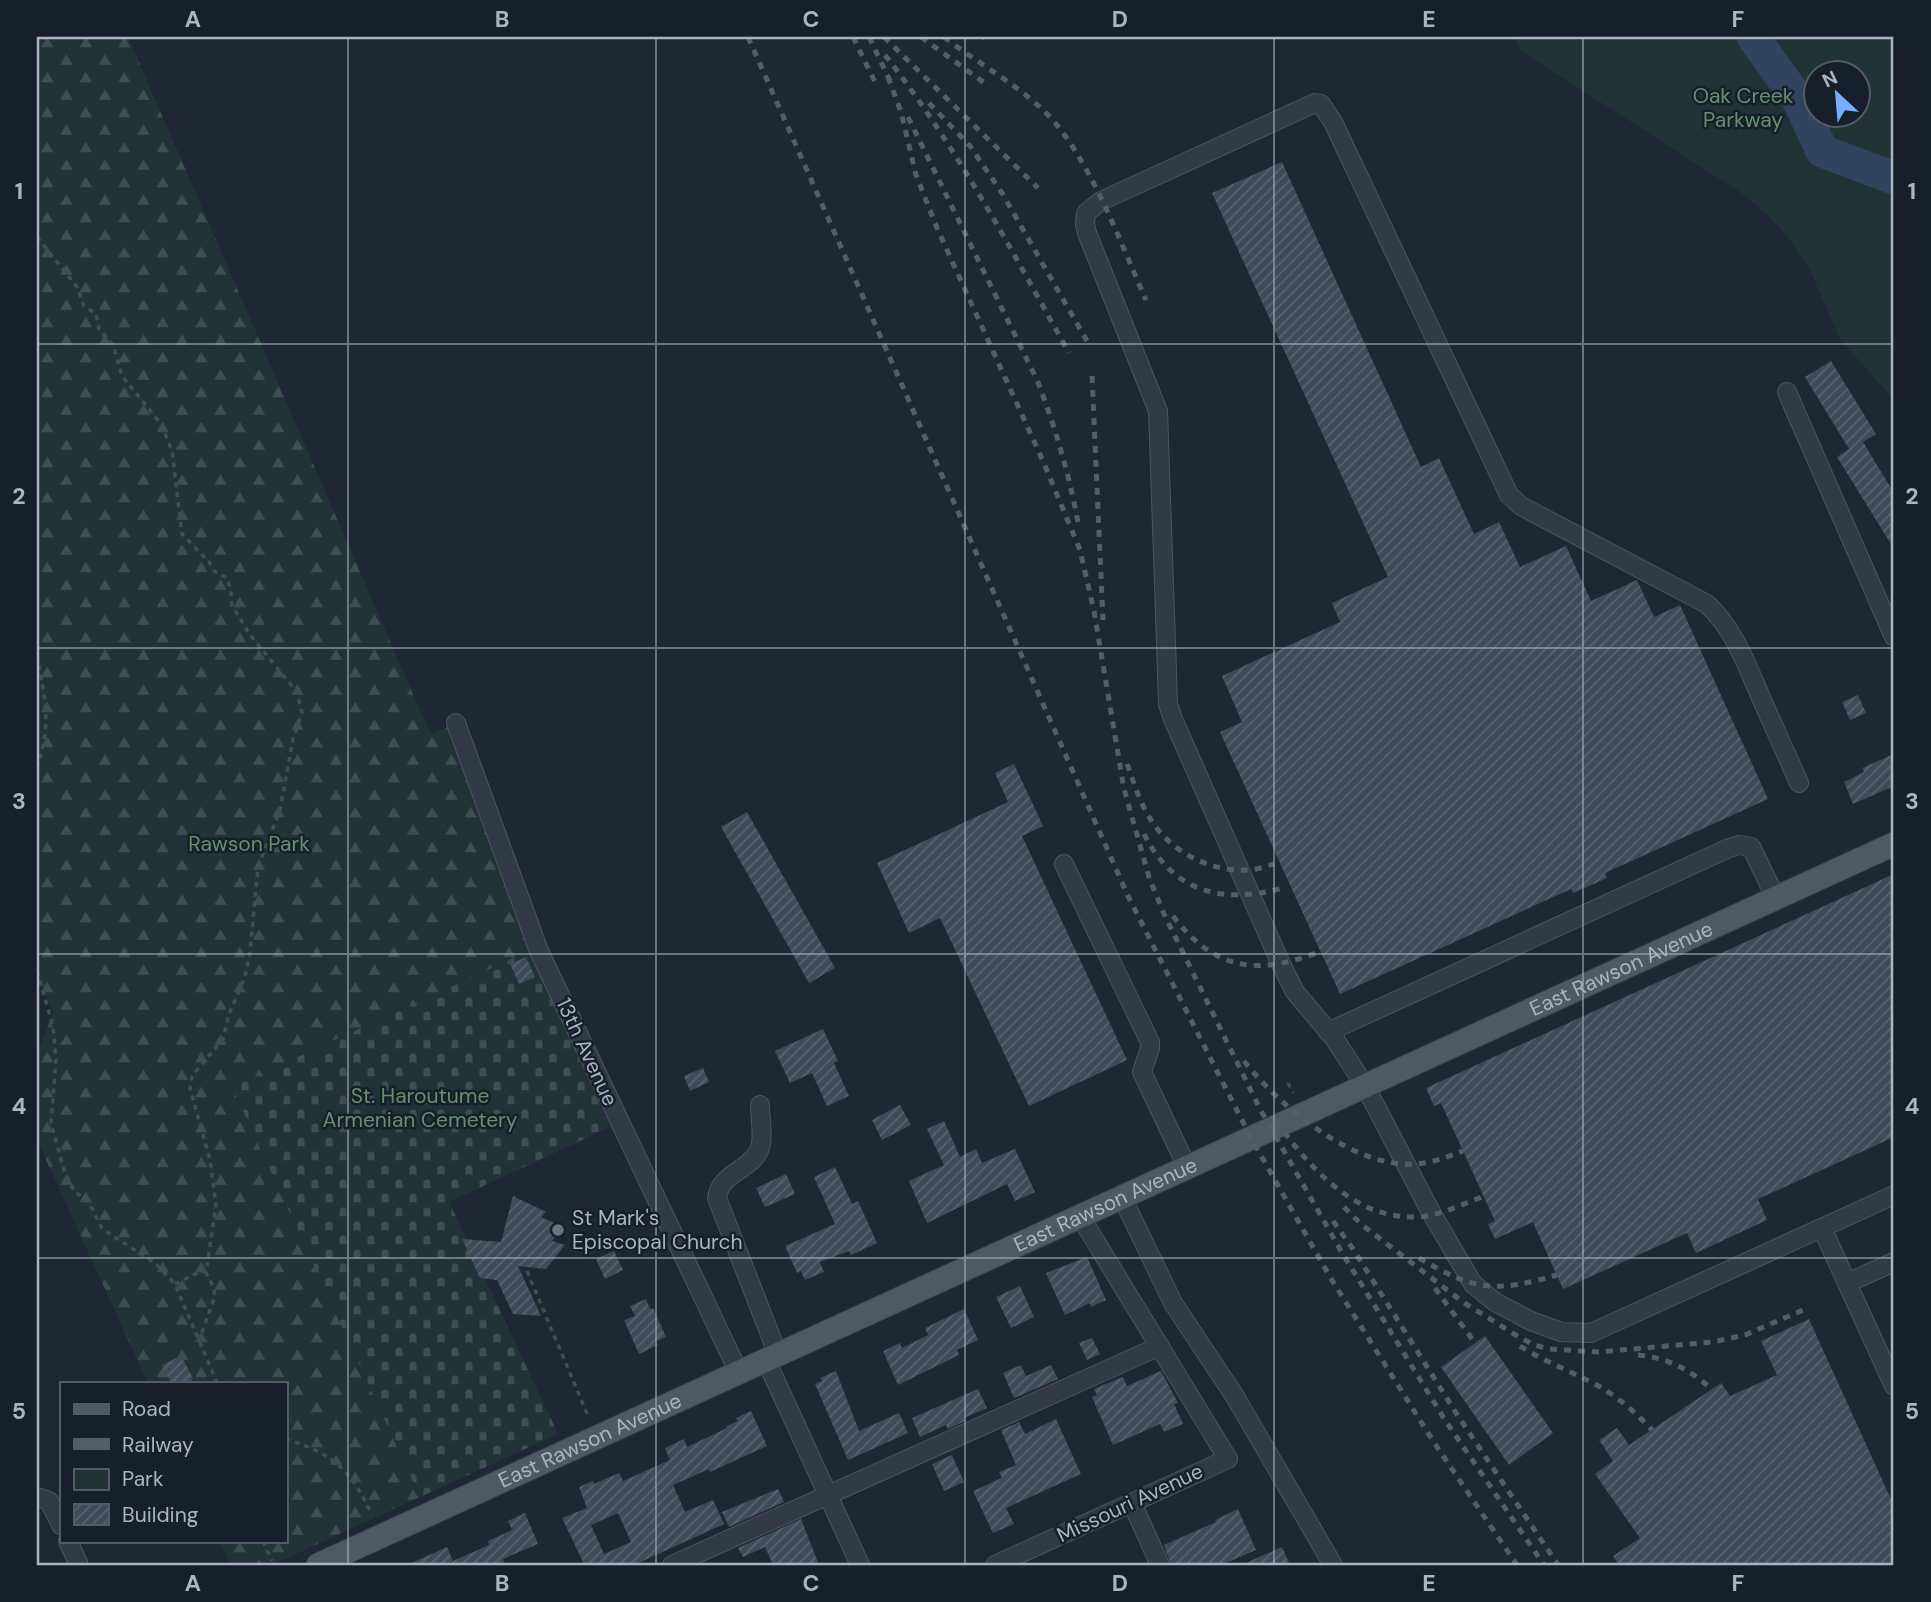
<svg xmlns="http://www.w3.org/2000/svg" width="1931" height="1602" font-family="'DM Sans',sans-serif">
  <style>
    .green { fill: #203436; fill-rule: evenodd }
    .forest { fill: url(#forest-firs) }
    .cemetery { fill: url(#cemetery-stones) }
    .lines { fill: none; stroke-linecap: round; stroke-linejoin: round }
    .river { stroke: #30445e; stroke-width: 33 }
    .building { fill: url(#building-hatch); fill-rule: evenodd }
    .minor-casing { stroke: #4c5561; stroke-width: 20 }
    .major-casing { stroke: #3a434f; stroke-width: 25 }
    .path { stroke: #3a5051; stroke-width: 3.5; stroke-dasharray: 5 5; stroke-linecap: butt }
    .minor { stroke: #313a46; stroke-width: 18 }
    .major { stroke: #4f5966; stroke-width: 23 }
    .rail { stroke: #535e6d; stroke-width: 5; stroke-dasharray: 7 7; stroke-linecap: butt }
    .grid { fill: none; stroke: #aab5c4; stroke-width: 2; stroke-opacity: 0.55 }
    .worship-dot { fill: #6b7280; stroke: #171f2a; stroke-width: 2.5 }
    .labels { text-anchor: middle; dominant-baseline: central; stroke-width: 5; stroke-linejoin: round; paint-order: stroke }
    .park-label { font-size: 21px; fill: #62946c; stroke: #171f2a }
    .street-label { font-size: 21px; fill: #aab5c4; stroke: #171f2a }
    .poi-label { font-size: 21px; fill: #aab5c4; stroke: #171f2a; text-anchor: start }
    .neatline { fill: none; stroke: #aab5c4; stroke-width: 2.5 }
    .grid-label { font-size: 23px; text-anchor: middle; font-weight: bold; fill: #aab5c4 }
  </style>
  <defs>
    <pattern id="forest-firs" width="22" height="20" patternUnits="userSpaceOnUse" patternTransform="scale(1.75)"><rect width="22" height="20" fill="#203436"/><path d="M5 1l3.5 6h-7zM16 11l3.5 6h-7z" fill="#3e4f51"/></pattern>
    <pattern id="cemetery-stones" width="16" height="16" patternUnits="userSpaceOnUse" patternTransform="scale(1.75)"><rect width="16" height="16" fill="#203436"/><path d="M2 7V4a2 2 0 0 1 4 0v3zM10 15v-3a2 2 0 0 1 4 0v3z" fill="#3e4f51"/></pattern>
    <pattern id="building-hatch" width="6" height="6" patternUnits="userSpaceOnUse" patternTransform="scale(1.75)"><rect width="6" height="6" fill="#3e4b5b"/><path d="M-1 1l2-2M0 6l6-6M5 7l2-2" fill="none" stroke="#576371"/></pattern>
  </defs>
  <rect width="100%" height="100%" fill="#1e2835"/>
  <path class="green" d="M1514 37H1894V400L1840 339 1810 270 1790 240 1766 213 1737 190 1521 51ZM1815 74H1857V116H1815Z"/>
  <polygon class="forest" points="37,37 128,37 422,715 432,734 451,726 529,951 232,1087 420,1497 272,1565 231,1565 220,1541 285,1541 285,1383 148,1383 37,1140 37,1055 53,1013 37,977"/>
  <polygon class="cemetery" points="529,951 610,1127 449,1202 558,1434 420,1497 232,1087"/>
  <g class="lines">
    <polyline class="river" points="1753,37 1799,101 1822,151 1894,178"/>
  </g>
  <g class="building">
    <polygon points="1282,162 1421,467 1439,458 1474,534 1499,522 1520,567 1566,546 1591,601 1637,580 1654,617 1680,605 1768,799 1605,873 1607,878 1573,893 1571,889 1340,994 1220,732 1242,722 1222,676 1340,622 1332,603 1388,577 1212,193"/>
    <polygon points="1831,361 1876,434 1863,442 1894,493 1894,549 1837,457 1849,449 1805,377"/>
    <polygon points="1858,695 1866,713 1850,720 1842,702"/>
    <polygon points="1894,754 1894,786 1853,804 1844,782 1864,772 1862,768"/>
    <polygon points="1014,764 1043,826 1022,836 1127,1060 1029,1106 940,918 909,933 877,863 1008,802 995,773"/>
    <polygon points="747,812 835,968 809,983 721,827"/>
    <polygon points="1894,874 1894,1137 1758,1199 1767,1220 1696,1253 1687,1233 1563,1289 1533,1222 1495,1239 1488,1224 1495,1221 1441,1103 1434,1106 1426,1088"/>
    <polygon points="526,957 535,977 519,984 510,964"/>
    <polygon points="823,1029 838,1061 834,1063 849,1096 827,1106 812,1073 790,1083 775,1051"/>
    <polygon points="703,1068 709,1082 690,1091 684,1076"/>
    <polygon points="900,1105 911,1125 882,1140 872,1120"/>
    <polygon points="944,1121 960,1157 976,1149 982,1163 1015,1149 1035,1192 1015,1201 1007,1184 927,1223 909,1181 944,1165 927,1129"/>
    <polygon points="835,1167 852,1204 858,1201 877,1243 851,1255 849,1251 820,1262 824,1272 805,1280 801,1271 797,1273 785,1246 835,1224 814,1177"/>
    <polygon points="786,1174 795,1194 765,1207 756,1188"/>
    <polygon points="513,1196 546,1212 541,1217 563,1227 552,1241 565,1245 546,1269 518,1266 541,1316 513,1314 497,1280 480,1278 462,1239 501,1242"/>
    <polygon points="614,1251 623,1270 605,1279 596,1259"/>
    <polygon points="1087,1257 1106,1300 1091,1307 1090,1303 1065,1315 1046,1273"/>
    <polygon points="1020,1286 1034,1317 1011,1328 996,1297"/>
    <polygon points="646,1299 650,1309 653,1308 666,1337 656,1341 658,1345 639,1354 624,1320 635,1316 630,1306"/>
    <polygon points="964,1309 978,1340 957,1350 959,1355 898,1385 883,1351 900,1343 902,1348 928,1335 925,1328"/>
    <polygon points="1809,1319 1894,1506 1894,1565 1619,1565 1613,1556 1640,1538 1595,1474 1613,1461 1599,1440 1617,1428 1629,1445 1721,1383 1730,1396 1777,1375 1761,1341"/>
    <polygon points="1485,1336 1553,1433 1509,1465 1441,1367"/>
    <polygon points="1092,1338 1100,1354 1087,1360 1079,1343"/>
    <polygon points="181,1356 193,1378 191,1379 194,1383 171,1383 162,1365"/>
    <polygon points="1021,1365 1026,1376 1051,1365 1058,1379 1014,1398 1003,1373"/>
    <polygon points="836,1371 859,1431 899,1413 908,1433 848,1460 815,1384 822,1381 820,1378"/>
    <polygon points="1161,1371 1178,1403 1174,1404 1183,1424 1164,1432 1160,1424 1113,1445 1092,1397 1097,1395 1094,1389 1123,1377 1127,1386"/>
    <polygon points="978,1389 987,1408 964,1418 965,1421 948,1429 946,1425 920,1437 912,1418"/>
    <path d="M751 1411 767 1446 710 1472 709 1469 673 1485 685 1512 713 1500 724 1524 634 1565H580L584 1564 562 1518 587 1508 579 1487 593 1481 594 1484 619 1473 623 1481 670 1460 665 1448 684 1439 687 1447 727 1428V1426L738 1421 736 1418ZM618 1513 631 1542 604 1554 591 1525Z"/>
    <polygon points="1056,1419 1081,1474 1006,1508 1014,1524 993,1533 973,1491 1002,1478 999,1472 1016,1465 1001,1430 1019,1422 1025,1434"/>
    <polygon points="952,1455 964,1482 944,1491 932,1464"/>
    <polygon points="778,1489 784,1502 729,1527 722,1512"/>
    <polygon points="1238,1509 1256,1550 1221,1565 1171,1565 1164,1545 1216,1522 1215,1520"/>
    <polygon points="525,1513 538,1544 503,1559 505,1565 407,1565 447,1547 453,1561 489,1545 488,1541 512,1530 508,1521"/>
    <polygon points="801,1519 819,1565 773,1565 765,1547 743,1557 738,1548"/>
    <polygon points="1282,1547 1290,1565 1241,1565"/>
  </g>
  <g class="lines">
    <defs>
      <g id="minor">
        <polyline points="1787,392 1894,637"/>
        <polyline points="456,723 539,951 739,1373"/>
        <path d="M1799 783C1786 753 1772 723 1759 693 1745 661 1733 628 1707 604L1521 506 1509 495 1333 122 1321 104 1315 103 1101 201 1086 213 1085 224 1087 233 1158 411 1167 672 1168 704 1173 719 1281 964 1295 992 1334 1038 1365 1086 1432 1214 1473 1284 1495 1302 1531 1321 1561 1332 1591 1333 1894 1195"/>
        <polyline points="1064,864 1150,1042 1150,1048 1142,1072 1187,1167"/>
        <polyline points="1328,1032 1729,848 1739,845 1751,847 1776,898"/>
        <path d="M760 1105C760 1116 763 1132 761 1144 756 1170 720 1171 717 1198L778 1355"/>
        <polyline points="1122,1197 1173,1303 1234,1395 1333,1565"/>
        <polyline points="1822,1228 1894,1386"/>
        <polyline points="1847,1283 1894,1262"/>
        <polyline points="766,1360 860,1565"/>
        <polyline points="37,1497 49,1501 61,1525"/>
        <polyline points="1132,1503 1160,1565"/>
        <polyline points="68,1541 79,1565"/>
        <polyline points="672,1565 1160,1346"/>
        <polyline points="995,1565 1228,1459 1080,1216"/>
      </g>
      <g id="major">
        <path id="s1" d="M318 1565 1894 844"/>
      </g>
    </defs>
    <use href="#minor" class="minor-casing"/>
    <use href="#major" class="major-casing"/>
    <g class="path">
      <polyline points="37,237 77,287 84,306 96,314 99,329 113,345 122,376 161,424 172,451 182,534 209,562 214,571 227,578 231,590 232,605 250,635 297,692 302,713 293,739 280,810 258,867 250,952 245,977 229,1014 223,1039 192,1076 190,1088 210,1160 216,1205 206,1273 213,1286 215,1296 199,1341"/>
      <path d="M37 655C45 701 52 722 37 768"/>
      <polyline points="37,971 53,1026 56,1060 51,1123 64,1170 74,1191 89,1202 102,1229 155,1263 175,1284 217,1383"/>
      <polyline points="1288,1083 1293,1093"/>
      <polyline points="527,1271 588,1416"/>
      <polyline points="175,1284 201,1271 205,1272"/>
      <path d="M285 1439C333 1453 351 1470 372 1515"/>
      <polyline points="263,1541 272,1561"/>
    </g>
    <use href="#minor" class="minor"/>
    <use href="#major" class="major"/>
    <g class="rail">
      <polyline points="748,37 1128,896 1251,1138 1330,1277 1433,1441 1517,1565"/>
      <polyline points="853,37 875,82"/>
      <polyline points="869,37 892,85"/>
      <polyline points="884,37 1038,188"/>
      <polyline points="921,37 986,84"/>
      <path d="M944 37C977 63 1016 83 1046 113 1089 156 1121 244 1146 300"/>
      <polyline points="983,37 985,38"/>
      <path d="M885 55C957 147 1012 251 1069 353"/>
      <polyline points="888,77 901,112 916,175 937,228 1043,461 1080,550 1094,611 1124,789 1149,877 1164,914 1260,1109 1341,1251 1445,1420 1544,1565"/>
      <polyline points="929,103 970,146 1002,193 1087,341"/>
      <path d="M908 117 1037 380C1056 429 1070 477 1079 528"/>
      <polyline points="1092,376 1103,620"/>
      <path d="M1127 764C1134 783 1140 803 1151 820 1171 852 1210 872 1248 870 1256 870 1266 866 1274 864"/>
      <path d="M1144 834C1174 894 1225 905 1286 887"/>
      <path d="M1173 916C1213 969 1256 976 1316 953"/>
      <path d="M1244 1061C1279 1106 1355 1169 1416 1164 1432 1163 1447 1157 1463 1151"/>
      <path d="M1276 1121C1310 1168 1354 1219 1417 1217 1439 1216 1463 1204 1484 1196"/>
      <polyline points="1344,1207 1361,1224 1463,1302 1514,1334 1534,1345 1550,1349 1598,1352 1713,1342 1745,1335 1803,1310"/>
      <polyline points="1333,1221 1353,1249 1458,1416 1558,1565"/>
      <path d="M1419 1258C1475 1291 1495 1293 1557 1275"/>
      <polyline points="1435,1288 1475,1343"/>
      <path d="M1520 1346C1543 1361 1568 1370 1593 1383 1616 1395 1634 1411 1652 1430"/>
      <path d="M1638 1355C1669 1358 1688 1369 1712 1389"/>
    </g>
  </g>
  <path class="grid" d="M348 37V1565M656 37V1565M965 37V1565M1274 37V1565M1583 37V1565M37 344H1894M37 648H1894M37 954H1894M37 1258H1894"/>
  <circle class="worship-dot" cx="558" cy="1230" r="7"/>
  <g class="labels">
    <g class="park-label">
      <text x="1743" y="96">Oak Creek<tspan x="1743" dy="24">Parkway</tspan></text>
      <text x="249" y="844">Rawson Park</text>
      <text x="420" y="1096">St. Haroutume<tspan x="420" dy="24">Armenian Cemetery</tspan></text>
    </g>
    <g class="street-label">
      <text stroke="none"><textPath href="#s1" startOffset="1433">East Rawson Avenue</textPath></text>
      <text transform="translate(587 1052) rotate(65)">13th Avenue</text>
      <text stroke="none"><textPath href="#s1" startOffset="866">East Rawson Avenue</textPath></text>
      <text stroke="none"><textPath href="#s1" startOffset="299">East Rawson Avenue</textPath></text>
      <text transform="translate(1130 1503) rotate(-25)">Missouri Avenue</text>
    </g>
    <g class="poi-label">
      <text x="572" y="1218">St Mark's<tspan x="572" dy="24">Episcopal Church</tspan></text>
    </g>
  </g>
  <rect width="1931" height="1602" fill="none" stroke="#171f2a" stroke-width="77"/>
  <rect x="60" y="1382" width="228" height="161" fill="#171f2a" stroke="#525b68" stroke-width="2"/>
  <rect x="74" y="1404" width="35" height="10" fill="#4f5966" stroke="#525b68" stroke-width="2"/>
  <text x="122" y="1416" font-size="21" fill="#aab5c4">Road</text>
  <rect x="74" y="1439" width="35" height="10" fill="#535e6d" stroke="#525b68" stroke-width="2"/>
  <text x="122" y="1452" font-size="21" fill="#aab5c4">Railway</text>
  <rect x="74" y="1469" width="35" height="21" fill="#203436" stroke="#525b68" stroke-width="2"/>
  <text x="122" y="1486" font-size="21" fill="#aab5c4">Park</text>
  <rect x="74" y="1504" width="35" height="21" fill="url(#building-hatch)" stroke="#525b68" stroke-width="2"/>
  <text x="122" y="1522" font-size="21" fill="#aab5c4">Building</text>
  <g transform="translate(1837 94) rotate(334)"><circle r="33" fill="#171f2a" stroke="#525b68" stroke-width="2"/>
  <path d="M0-5L12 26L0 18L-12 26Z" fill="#77aefc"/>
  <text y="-10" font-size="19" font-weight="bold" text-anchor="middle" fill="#aab5c4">N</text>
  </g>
  <rect x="38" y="38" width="1854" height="1526" class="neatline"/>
  <g class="grid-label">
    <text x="193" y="27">A</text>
    <text x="502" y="27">B</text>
    <text x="811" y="27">C</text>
    <text x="1120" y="27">D</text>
    <text x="1429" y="27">E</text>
    <text x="1738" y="27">F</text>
    <text x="19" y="199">1</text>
    <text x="1912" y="199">1</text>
    <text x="19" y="504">2</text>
    <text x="1912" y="504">2</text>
    <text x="19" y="809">3</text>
    <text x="1912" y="809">3</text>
    <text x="19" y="1114">4</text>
    <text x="1912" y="1114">4</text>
    <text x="19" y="1419">5</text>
    <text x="1912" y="1419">5</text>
    <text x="193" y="1591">A</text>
    <text x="502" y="1591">B</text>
    <text x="811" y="1591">C</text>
    <text x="1120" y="1591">D</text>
    <text x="1429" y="1591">E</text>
    <text x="1738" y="1591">F</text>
  </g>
</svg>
